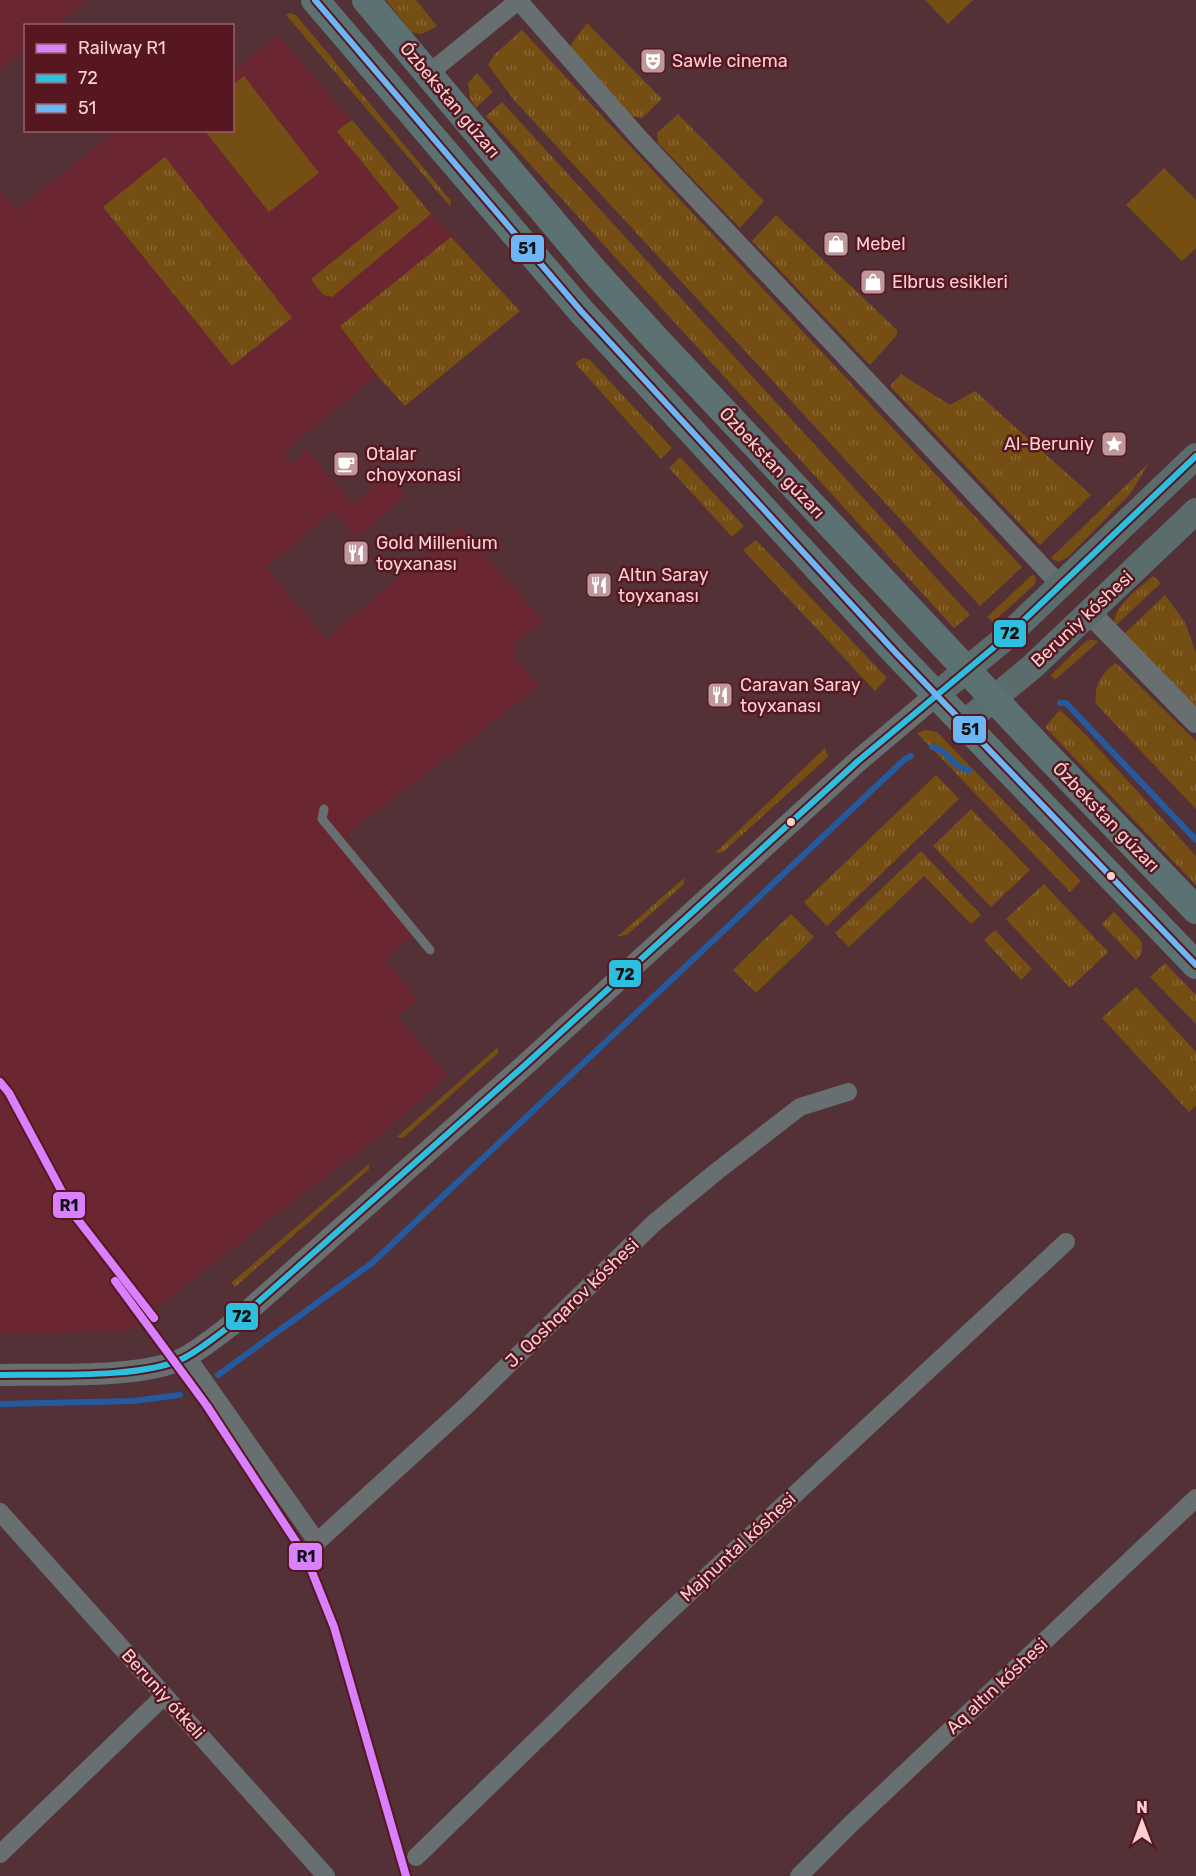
<svg xmlns="http://www.w3.org/2000/svg" width="1196" height="1876" font-family="Rubik,sans-serif">
  <style>
    .built { fill: #6a2731 }
    .grass { fill: url(#grass-tufts) }
    .pitch { fill: #754e14 }
    .lines { fill: none; stroke-linecap: round; stroke-linejoin: round }
    .stream { stroke: #245ba0; stroke-width: 6 }
    .service { stroke: #676f70; stroke-width: 9 }
    .minor { stroke: #676f70; stroke-width: 18 }
    .tertiary { stroke: #676f70; stroke-width: 22 }
    .secondary { stroke: #5b6c6c; stroke-width: 26 }
    .primary { stroke: #5b7172; stroke-width: 28 }
    .bus-1-casing { stroke: #561721; stroke-width: 10 }
    .bus-2-casing { stroke: #561721; stroke-width: 10 }
    .bus-1 { stroke: #2dbfdf; stroke-width: 6 }
    .bus-2 { stroke: #6db6f5; stroke-width: 6 }
    .rail-1-casing { stroke: #561721; stroke-width: 12 }
    .rail-1 { stroke: #d880ff; stroke-width: 8 }
    .bus-dot { fill: #f9d0d2; stroke: #561721; stroke-width: 2 }
    .labels { text-anchor: middle; dominant-baseline: central; stroke-width: 5; stroke-linejoin: round; paint-order: stroke }
    .poi-label { font-size: 18px; fill: #f9d0d2; stroke: #561721; text-anchor: start }
    .street-label { font-size: 18px; fill: #f9d0d2; stroke: #561721 }
    .line-badge { stroke: #561721; stroke-width: 2 }
    .pale-badge-label { font-size: 16px; text-anchor: middle; font-weight: bold; fill: #111 }
  </style>
  <defs>
    <pattern id="grass-tufts" width="24" height="20" patternUnits="userSpaceOnUse" patternTransform="scale(1.5)"><rect width="24" height="20" fill="#754e14"/><path d="M3 7l-1-3M5 7V3M7 7l1-3M15 17l-1-3M17 17v-4M19 17l1-3" fill="none" stroke="#896635"/></pattern>
  </defs>
  <rect width="100%" height="100%" fill="#543136"/>
  <g class="built">
    <polygon points="0,0 89,0 57,25 26,26 25,50 0,70"/>
    <polygon points="278,34 431,214 520,311 405,406 377,375 284,452 292,463 307,450 353,504 388,474 406,495 356,538 333,511 266,568 326,639 460,526 543,620 515,643 514,656 539,686 344,837 418,931 386,959 417,999 398,1017 448,1076 375,1139 143,1318 129,1331 0,1334 0,190 17,210 115,131 232,130 233,71"/>
  </g>
  <g class="grass">
    <polygon points="386,0 416,0 437,26 422,34 411,32"/>
    <polygon points="290,13 296,15 451,201 450,206 286,15"/>
    <polygon points="587,23 662,99 642,118 630,116 570,46"/>
    <polygon points="522,30 1022,567 980,606 514,100 488,65 494,55"/>
    <polygon points="477,73 493,92 476,108 470,98 468,83"/>
    <polygon points="502,102 970,615 954,628 486,116"/>
    <polygon points="678,114 764,201 740,228 658,143 657,133"/>
    <polygon points="352,120 431,214 332,297 323,295 311,279 399,208 337,131"/>
    <polygon points="165,157 292,318 232,366 103,207"/>
    <polygon points="776,215 897,330 897,335 870,365 752,241"/>
    <polygon points="451,237 520,311 405,406 377,375 340,326"/>
    <polygon points="583,358 589,359 672,448 661,459 575,363"/>
    <polygon points="901,374 950,405 975,391 1091,495 1040,545 890,386"/>
    <polygon points="680,457 744,526 732,537 669,468"/>
    <polygon points="1149,463 1130,494 1068,557 1058,562 1051,558"/>
    <polygon points="756,540 887,678 875,691 743,550"/>
    <polygon points="1033,574 1036,578 1035,584 993,622 987,617"/>
    <path d="M1153 576 1161 583 1114 627C1112 606 1139 589 1153 576Z"/>
    <polygon points="1165,595 1185,622 1196,653 1196,707 1123,635"/>
    <polygon points="1092,640 1099,641 1055,680 1051,675 1086,641"/>
    <path d="M1116 663 1196 741V809L1096 704C1093 687 1102 672 1116 663Z"/>
    <polygon points="1060,710 1087,736 1196,856 1196,885 1045,727"/>
    <polygon points="925,730 937,732 1081,881 1070,892 917,733"/>
    <polygon points="825,748 828,757 723,852 715,853"/>
    <polygon points="936,775 959,799 827,926 804,902"/>
    <polygon points="971,809 1030,870 991,907 933,846"/>
    <polygon points="921,851 981,915 971,924 924,876 849,947 835,933"/>
    <polygon points="684,878 684,884 627,935 618,936"/>
    <polygon points="1044,884 1108,952 1070,988 1006,919"/>
    <polygon points="1114,912 1142,942 1141,955 1136,960 1102,924"/>
    <polygon points="791,914 814,937 756,993 733,970"/>
    <polygon points="995,930 1032,969 1021,980 984,940"/>
    <polygon points="1165,963 1196,995 1196,1024 1150,977"/>
    <polygon points="1136,987 1196,1052 1196,1105 1189,1112 1102,1018"/>
    <polygon points="498,1047 498,1053 403,1138 397,1137"/>
    <polygon points="369,1164 369,1169 235,1287 231,1283"/>
  </g>
  <g class="pitch">
    <polygon points="925,0 973,0 948,24"/>
    <polygon points="244,76 319,173 269,212 205,131 232,130 233,85"/>
    <polygon points="1164,168 1196,200 1196,248 1182,261 1126,205"/>
  </g>
  <g class="lines">
    <g class="stream">
      <polyline points="1060,703 1066,703 1196,840"/>
      <path d="M932 747C947 748 953 769 969 770"/>
      <polyline points="218,1375 372,1263 905,759 911,756"/>
      <polyline points="0,1404 133,1401 180,1395"/>
    </g>
    <polyline class="service" points="324,809 322,819 430,950"/>
    <g class="minor">
      <polyline points="518,0 641,140 1061,586"/>
      <polyline points="428,74 519,0"/>
      <polyline points="187,1357 317,1542 466,1406 654,1223 716,1172 800,1107 848,1092"/>
      <polyline points="0,1512 326,1876"/>
      <polyline points="0,1854 164,1696"/>
      <polyline points="416,1857 659,1621 1066,1242"/>
      <polyline points="799,1876 852,1823 1196,1498"/>
    </g>
    <g class="tertiary">
      <polyline points="1089,612 1196,722"/>
      <path d="M0 1375C48 1374 143 1379 184 1358 203 1348 220 1333 238 1320L525 1065 858 761 936 695"/>
    </g>
    <g class="secondary">
      <polyline points="936,695 1004,639 1196,456"/>
      <polyline points="964,723 1032,667 1196,511"/>
    </g>
    <g class="primary">
      <polyline points="315,0 581,311 896,653 1196,965"/>
      <polyline points="366,0 594,271 654,337 1041,749 1196,910"/>
    </g>
    <defs>
      <path id="bus-1" d="M0 1375C48 1374 143 1379 184 1358 203 1348 220 1333 238 1320L525 1065 858 761 1004 639 1196 456"/>
      <polyline id="bus-2" points="315,0 581,311 896,653 1196,965"/>
    </defs>
    <use href="#bus-1" class="bus-1-casing"/>
    <use href="#bus-2" class="bus-2-casing"/>
    <use href="#bus-1" class="bus-1"/>
    <use href="#bus-2" class="bus-2"/>
    <defs>
      <g id="rail-1">
        <polyline points="0,1082 9,1093 75,1216 154,1318"/>
        <polyline points="115,1281 207,1406 306,1557 334,1627 406,1876"/>
      </g>
    </defs>
    <use href="#rail-1" class="rail-1-casing"/>
    <use href="#rail-1" class="rail-1"/>
  </g>
  <defs>
    <symbol id="theatre-square" viewBox="-11 -11 22 22"><rect x="-9" y="-9" width="18" height="18" rx="4" fill="#bf989b" stroke="#561721"/><path d="M-5-5.5Q0-4 5-5.5V0Q5 5 0 6Q-5 5-5 0ZM-3.3-2.5H-1v1.5H-3.3ZM1-2.5H3.3v1.5H1ZM-2.8 1Q0 5.5 2.8 1Z" fill="#fff"/></symbol>
    <symbol id="shop-square" viewBox="-11 -11 22 22"><rect x="-9" y="-9" width="18" height="18" rx="4" fill="#bf989b" stroke="#561721"/><path d="M-5-2.5h2.3a2.7 3.5 0 0 1 5.4 0H5L5.5 6h-11ZM-1.5-2.5h3a1.5 2.3 0 0 0-3 0Z" fill="#fff"/></symbol>
    <symbol id="sight-square" viewBox="-11 -11 22 22"><rect x="-9" y="-9" width="18" height="18" rx="4" fill="#bf989b" stroke="#561721"/><path d="M0-6L1.8-2.2L6-1.7L2.9 1.2L3.7 5.4L0 3.3L-3.7 5.4L-2.9 1.2L-6-1.7L-1.8-2.2Z" fill="#fff"/></symbol>
    <symbol id="cafe-square" viewBox="-11 -11 22 22"><rect x="-9" y="-9" width="18" height="18" rx="4" fill="#bf989b" stroke="#561721"/><path d="M-5.5-4.5H6V0H3Q3 3.5 0 3.5H-2.5Q-5.5 3.5-5.5 0ZM3-3.2v2h1.7v-2ZM-6 4.5H4V6H-6Z" fill="#fff"/></symbol>
    <symbol id="restaurant-square" viewBox="-11 -11 22 22"><rect x="-9" y="-9" width="18" height="18" rx="4" fill="#bf989b" stroke="#561721"/><path d="M-5-6h1v4h1v-4h1v4h1v-4h1v5L-1.5 .5V6h-2V.5L-5-1ZM5-6V6H3V1.5H1.5Q1.5-4 5-6Z" fill="#fff"/></symbol>
  </defs>
  <g fill-rule="evenodd">
    <use href="#theatre-square" x="638" y="46" width="30" height="30"/>
    <use href="#shop-square" x="821" y="229" width="30" height="30"/>
    <use href="#shop-square" x="858" y="267" width="30" height="30"/>
    <use href="#sight-square" x="1099" y="429" width="30" height="30"/>
    <use href="#cafe-square" x="331" y="449" width="30" height="30"/>
    <use href="#restaurant-square" x="341" y="538" width="30" height="30"/>
    <use href="#restaurant-square" x="584" y="570" width="30" height="30"/>
    <use href="#restaurant-square" x="705" y="680" width="30" height="30"/>
  </g>
  <g class="bus-dot">
    <circle cx="791" cy="822" r="5"/>
    <circle cx="1111" cy="876" r="5"/>
  </g>
  <g class="labels">
    <g class="poi-label">
      <text x="672" y="61">Sawle cinema</text>
      <text x="856" y="244">Mebel</text>
      <text x="892" y="282">Elbrus esikleri</text>
      <text x="1094" y="444" text-anchor="end">Al-Beruniy</text>
      <text x="366" y="454">Otalar<tspan x="366" dy="21">choyxonasi</tspan></text>
      <text x="376" y="543">Gold Millenium<tspan x="376" dy="21">toyxanası</tspan></text>
      <text x="618" y="575">Altın Saray<tspan x="618" dy="21">toyxanası</tspan></text>
      <text x="740" y="685">Caravan Saray<tspan x="740" dy="21">toyxanası</tspan></text>
    </g>
    <g class="street-label">
      <text transform="translate(450 100) rotate(50)">Ózbekstan gúzarı</text>
      <text transform="translate(772 463) rotate(47)">Ózbekstan gúzarı</text>
      <text transform="translate(1082 619) rotate(-43)">Beruniy kóshesi</text>
      <text transform="translate(1106 817) rotate(46)">Ózbekstan gúzarı</text>
      <text transform="translate(572 1303) rotate(-44)">J. Qoshqarov kóshesi</text>
      <text transform="translate(738 1547) rotate(-43)">Majnuntal kóshesi</text>
      <text transform="translate(997 1686) rotate(-43)">Aq altın kóshesi</text>
      <text transform="translate(163 1694) rotate(48)">Beruniy ótkeli</text>
    </g>
  </g>
  <g class="line-badge">
    <rect x="510" y="234" width="35" height="29" rx="6" fill="#6db6f5"/>
    <rect x="993" y="619" width="34" height="29" rx="6" fill="#2dbfdf"/>
    <rect x="952" y="715" width="35" height="29" rx="6" fill="#6db6f5"/>
    <rect x="608" y="959" width="34" height="29" rx="6" fill="#2dbfdf"/>
    <rect x="52" y="1191" width="34" height="28" rx="6" fill="#d880ff"/>
    <rect x="225" y="1302" width="34" height="29" rx="6" fill="#2dbfdf"/>
    <rect x="288" y="1542" width="35" height="29" rx="6" fill="#d880ff"/>
  </g>
  <g class="pale-badge-label">
    <text x="527" y="254">51</text>
    <text x="1010" y="639">72</text>
    <text x="970" y="735">51</text>
    <text x="625" y="980">72</text>
    <text x="69" y="1211">R1</text>
    <text x="242" y="1322">72</text>
    <text x="306" y="1562">R1</text>
  </g>
  <rect x="24" y="24" width="210" height="108" fill="#561721" stroke="#976168" stroke-width="1.5"/>
  <rect x="36" y="44" width="30" height="9" fill="#d880ff" stroke="#976168" stroke-width="1.5"/>
  <text x="78" y="54" font-size="18" fill="#f9d0d2">Railway R1</text>
  <rect x="36" y="74" width="30" height="9" fill="#2dbfdf" stroke="#976168" stroke-width="1.5"/>
  <text x="78" y="84" font-size="18" fill="#f9d0d2">72</text>
  <rect x="36" y="104" width="30" height="9" fill="#6db6f5" stroke="#976168" stroke-width="1.5"/>
  <text x="78" y="114" font-size="18" fill="#f9d0d2">51</text>
  <g transform="translate(1142 1822)" stroke="#561721" stroke-width="4.5" paint-order="stroke">
  <path d="M0-4.5L10 22L0 15L-10 22Z" fill="#f9d0d2"/>
  <text y="-9" font-size="16" font-weight="bold" text-anchor="middle" fill="#f9d0d2">N</text>
  </g>
</svg>
